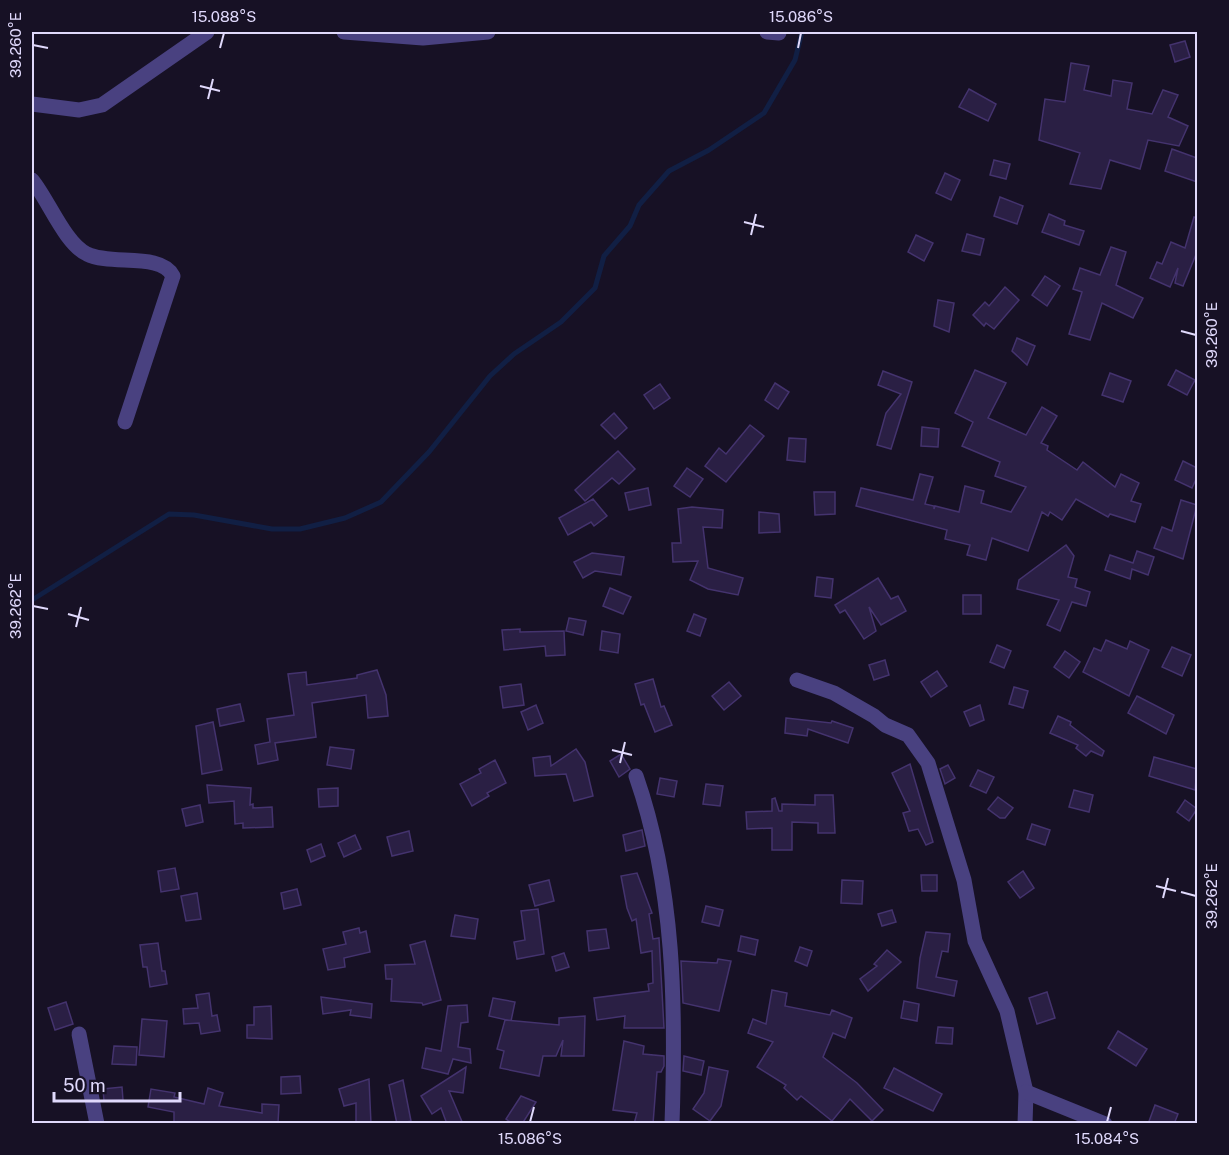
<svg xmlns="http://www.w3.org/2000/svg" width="1229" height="1155" font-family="'Public Sans',sans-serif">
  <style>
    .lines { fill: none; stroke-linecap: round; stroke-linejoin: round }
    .stream { stroke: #111f44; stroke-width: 5 }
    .building { fill: #2a1f44; stroke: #44336e; stroke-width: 1.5 }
    .minor { stroke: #494180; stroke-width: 15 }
    .ticks { fill: none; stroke: #e0d9fc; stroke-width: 2 }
    .neatline { fill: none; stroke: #e0d9fc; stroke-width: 2 }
    .ticks-label { font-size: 15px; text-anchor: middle; fill: #e0d9fc }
  </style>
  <rect width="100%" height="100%" fill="#171125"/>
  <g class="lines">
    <polyline class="stream" points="32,600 169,514 194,515 272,529 300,529 345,518 381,502 429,452 490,376 514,354 561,322 595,288 604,256 630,226 639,205 669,171 709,150 764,113 795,60 802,32"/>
  </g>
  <g class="building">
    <polygon points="1185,41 1190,57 1175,62 1170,45"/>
    <polygon points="1071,63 1089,66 1084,90 1111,96 1113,80 1132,83 1127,109 1152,114 1163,90 1178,95 1168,117 1188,126 1179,146 1148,140 1140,169 1110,160 1101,189 1070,184 1080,153 1039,140 1045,99 1065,102"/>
    <polygon points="969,89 996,104 988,121 959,107"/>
    <polygon points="1172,149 1197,158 1197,182 1165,171"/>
    <polygon points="994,160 1010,164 1006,179 990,175"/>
    <polygon points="945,173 960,180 951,200 936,193"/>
    <polygon points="1000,197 1023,206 1017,224 994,216"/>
    <polygon points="1049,214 1065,221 1064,225 1084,231 1079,245 1042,232"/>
    <polygon points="1194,217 1197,218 1197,252 1183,286 1175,283 1178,268 1170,287 1150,278 1157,262 1162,264 1171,242 1185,248"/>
    <polygon points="967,234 984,239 980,255 962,251"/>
    <polygon points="916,235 933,243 924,261 908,252"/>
    <polygon points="1111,247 1126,252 1116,285 1143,298 1133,318 1102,303 1090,340 1069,334 1082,292 1073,289 1080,268 1100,275"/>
    <polygon points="1045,276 1060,286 1047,306 1032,295"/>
    <polygon points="1005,287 1019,300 994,329 986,323 984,326 973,315 985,302 989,306"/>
    <polygon points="938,300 954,303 949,332 934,326"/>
    <polygon points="1017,338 1035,346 1027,365 1012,351"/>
    <polygon points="975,370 1006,383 988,418 1026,435 1042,407 1057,416 1041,443 1048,446 1047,450 1077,470 1083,462 1115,487 1121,474 1139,483 1131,501 1141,504 1135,522 1110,514 1108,517 1076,499 1062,520 1050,512 1048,516 1042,512 1028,551 992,538 986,560 967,555 970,545 945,539 947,530 856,506 861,488 913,500 920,474 933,477 925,504 934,506 934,509 935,506 959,512 965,486 984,491 981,503 1011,512 1026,487 995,476 1000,462 962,446 973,422 955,413"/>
    <polygon points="1176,370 1195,380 1187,395 1168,385"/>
    <polygon points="883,371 912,382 891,449 877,445 886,413 901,394 878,385"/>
    <polygon points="1110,373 1131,381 1123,402 1102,395"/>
    <polygon points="775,383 789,392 778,409 765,400"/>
    <polygon points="660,384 670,398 654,409 644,395"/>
    <polygon points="614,413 627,428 615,439 601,425"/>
    <polygon points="750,425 764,436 726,482 705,466 719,448 726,454"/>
    <polygon points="922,427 939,429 938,447 921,446"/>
    <polygon points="789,438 806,439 805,462 787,460"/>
    <polygon points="618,451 635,469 619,484 612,478 585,501 575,490"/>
    <polygon points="1183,461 1197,468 1197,477 1192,488 1175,480"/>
    <polygon points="687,468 703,479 690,497 674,486"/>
    <polygon points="648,488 651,505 629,510 625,493"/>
    <polygon points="814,492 835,492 835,514 815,515"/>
    <polygon points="593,499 607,516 594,526 591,522 568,535 559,518"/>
    <polygon points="1181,500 1197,505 1183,559 1154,548 1162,527 1172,531"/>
    <polygon points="692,507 723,510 722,528 703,527 708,568 743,578 738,595 708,589 690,580 698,561 673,562 672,543 681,543 678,509"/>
    <polygon points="759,512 779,514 780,532 759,533"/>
    <polygon points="1066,545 1074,556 1068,577 1077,579 1075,587 1090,592 1086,606 1072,602 1060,631 1047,625 1059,600 1017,589 1019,580"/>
    <polygon points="1137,551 1154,557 1148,575 1132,569 1130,579 1105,570 1110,555 1133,563"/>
    <polygon points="592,553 624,557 621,575 595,571 583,578 574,562"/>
    <polygon points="817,577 833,579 831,598 815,596"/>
    <polygon points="878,578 891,599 898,596 906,611 881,625 869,607 876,631 864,639 845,610 840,613 835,605"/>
    <polygon points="610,588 631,597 623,614 603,606"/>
    <rect x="963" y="595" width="18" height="19"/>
    <polygon points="694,614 706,619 700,636 687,631"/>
    <polygon points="569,618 586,621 583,635 566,631"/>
    <polygon points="520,629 520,632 564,631 565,655 546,656 545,646 504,650 502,630"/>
    <polygon points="602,631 620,634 618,653 600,650"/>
    <polygon points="1106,640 1127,649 1130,641 1149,650 1129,696 1083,672 1094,648 1101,651"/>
    <polygon points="997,645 1011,651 1004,668 990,662"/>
    <polygon points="1172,647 1191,655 1182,676 1162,667"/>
    <polygon points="1065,651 1080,662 1069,678 1054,667"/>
    <polygon points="885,660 889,675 874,680 869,665"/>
    <polygon points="377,670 386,695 388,716 368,718 366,695 312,703 316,737 275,743 278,760 258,764 255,745 270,742 267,719 294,715 288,674 306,672 307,685 357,678 357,675"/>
    <polygon points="937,671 947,686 931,697 921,682"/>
    <polygon points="653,679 661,707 664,706 672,725 655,732 644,704 641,705 635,684"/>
    <polygon points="729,682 741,696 724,710 712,696"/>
    <polygon points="521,684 524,705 503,708 500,687"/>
    <polygon points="1014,687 1028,691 1023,708 1009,704"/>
    <polygon points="1137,696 1174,715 1166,734 1128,713"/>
    <polygon points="240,704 244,721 220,726 217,709"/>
    <polygon points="536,705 543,723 528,730 521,712"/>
    <polygon points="980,705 984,720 970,726 964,712"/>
    <polygon points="1058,716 1071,722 1070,725 1104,751 1102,756 1091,751 1086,756 1076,748 1078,745 1050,733"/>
    <polygon points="786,718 831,723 832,721 853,728 848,743 808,729 807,736 785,733"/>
    <polygon points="213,722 222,770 202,774 196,726"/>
    <polygon points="330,747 354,750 351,769 327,765"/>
    <polygon points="576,749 585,762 593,796 574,801 566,774 535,776 533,758 550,756 551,766"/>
    <polygon points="621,754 630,769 619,777 610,761"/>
    <polygon points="1154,757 1197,769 1195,790 1149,776"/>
    <polygon points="495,760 506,783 487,793 489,796 472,806 460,784 481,773 479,769"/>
    <polygon points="910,764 933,842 926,845 918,829 909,831 903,813 910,811 892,773"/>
    <polygon points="948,765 955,778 945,784 940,769"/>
    <polygon points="978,770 994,777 986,793 970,786"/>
    <polygon points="660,778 677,781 674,797 657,794"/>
    <polygon points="706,784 723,786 720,806 703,804"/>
    <polygon points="207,785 251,788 250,805 253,804 253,808 272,807 273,827 243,828 243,823 235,824 234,801 209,803"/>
    <polygon points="338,788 338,806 319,807 318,789"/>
    <polygon points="1074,790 1093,795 1089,812 1069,807"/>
    <polygon points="815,795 833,795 835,833 818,833 818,823 792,822 792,850 772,850 772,828 747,829 746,812 772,811 772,799 775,798 779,811 782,811 782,804 815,805"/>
    <polygon points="998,797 1013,808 1005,818 1000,818 988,809"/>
    <polygon points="1185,800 1197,809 1189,821 1177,812"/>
    <polygon points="200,805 203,822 186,826 182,809"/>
    <polygon points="1032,824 1050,830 1045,845 1027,839"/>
    <polygon points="642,830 645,846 626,851 623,835"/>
    <polygon points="409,831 413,851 392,856 387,837"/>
    <polygon points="355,835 361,849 344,857 338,843"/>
    <polygon points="321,844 325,856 311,862 307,850"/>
    <polygon points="175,868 179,889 161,892 158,871"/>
    <polygon points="1023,871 1034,888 1020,898 1008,882"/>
    <polygon points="637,873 652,913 649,914 653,939 659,938 664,1028 624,1028 625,1016 597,1020 594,998 649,991 648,984 653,983 652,951 641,953 636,919 632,921 627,908 621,876"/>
    <polygon points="921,875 937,875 937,891 922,891"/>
    <polygon points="549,880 554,901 535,906 529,885"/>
    <polygon points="842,880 863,881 862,904 841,903"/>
    <polygon points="297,889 301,905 284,909 281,893"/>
    <polygon points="197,893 201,919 186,921 181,896"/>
    <polygon points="706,906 723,910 719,926 702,922"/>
    <polygon points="538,909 544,954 517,959 514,942 525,940 521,911"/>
    <polygon points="892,910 896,922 882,926 878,914"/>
    <polygon points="455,915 478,919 475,939 451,936"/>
    <polygon points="359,928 360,933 366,931 370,952 344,958 345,967 328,970 323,949 346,944 343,932"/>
    <polygon points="606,929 609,948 589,951 587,931"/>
    <polygon points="926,932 950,934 948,952 942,951 936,977 957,981 954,996 917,988 920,958"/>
    <polygon points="741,936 758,940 755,955 738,951"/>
    <polygon points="425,941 441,1000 423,1005 422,1003 391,1001 392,979 386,979 385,965 415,964 410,945"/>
    <polygon points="158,943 162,971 165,971 167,984 150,987 147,967 143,967 140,945"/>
    <polygon points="800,947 812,951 807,966 795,961"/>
    <polygon points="887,950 901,962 868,991 860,979 877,966 874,964"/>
    <polygon points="564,953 569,967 556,971 552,957"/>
    <polygon points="718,959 731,961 719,1011 683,1003 681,961 717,963"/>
    <polygon points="772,990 787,993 785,1006 830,1015 832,1010 852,1018 845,1038 833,1033 823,1057 857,1083 883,1110 872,1121 850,1099 832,1121 801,1096 797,1100 784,1088 786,1085 757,1067 773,1042 748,1033 753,1019 766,1024"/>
    <polygon points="1047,992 1055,1018 1037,1024 1029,998"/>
    <polygon points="209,993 212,1016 217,1015 220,1031 201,1034 199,1023 184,1024 183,1009 198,1008 196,995"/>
    <polygon points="321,997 372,1004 371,1018 350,1015 351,1010 323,1014"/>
    <polygon points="493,998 515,1002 511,1021 489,1016"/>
    <polygon points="904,1001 919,1004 917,1021 901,1018"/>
    <polygon points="66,1002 73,1024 55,1030 48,1008"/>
    <polygon points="467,1005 468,1022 461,1023 458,1047 470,1049 471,1063 453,1059 448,1074 422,1068 426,1048 441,1051 448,1006"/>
    <polygon points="271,1006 272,1039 247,1038 247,1025 254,1025 254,1007"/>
    <polygon points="585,1016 584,1056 561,1056 563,1040 556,1056 543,1056 539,1076 500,1068 504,1051 497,1049 505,1020 559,1025 559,1018"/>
    <polygon points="142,1019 167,1021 164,1057 139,1055"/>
    <polygon points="938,1027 953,1028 952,1044 936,1043"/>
    <polygon points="1118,1031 1147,1049 1136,1066 1108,1048"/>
    <polygon points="624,1041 644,1046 643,1054 664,1056 664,1066 661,1072 657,1072 653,1124 634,1124 637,1113 613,1110"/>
    <polygon points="114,1046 137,1047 136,1065 112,1064"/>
    <polygon points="684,1056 704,1061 701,1075 683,1071"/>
    <polygon points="466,1067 463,1093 449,1091 463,1124 447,1124 441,1108 432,1114 421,1096"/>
    <polygon points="709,1067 728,1071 721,1106 710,1121 693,1109 704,1093"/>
    <polygon points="894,1068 942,1094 933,1111 884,1088"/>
    <polygon points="300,1076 301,1093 281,1094 281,1077"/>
    <polygon points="369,1079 371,1124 356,1124 356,1103 344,1106 339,1089"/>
    <polygon points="403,1080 411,1121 397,1124 389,1085"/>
    <polygon points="122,1087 123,1100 104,1101 103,1089"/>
    <polygon points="208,1088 223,1093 219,1106 262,1113 262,1104 279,1105 278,1123 174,1124 174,1112 148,1107 151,1089 175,1093 174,1097 204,1104"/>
    <polygon points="521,1096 536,1102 522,1124 513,1124 506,1119"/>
    <polygon points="1155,1105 1178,1114 1174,1124 1148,1124"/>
  </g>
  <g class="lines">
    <g class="minor">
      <polyline points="344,32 423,38 488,32"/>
      <polyline points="767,32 779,33"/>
      <polyline points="32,104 79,110 102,105 207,32"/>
      <path d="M32 180C48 199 65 244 87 254 110 266 161 252 173 276L125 422"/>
      <polyline points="797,680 834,693 874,716 885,725 908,735 928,763 964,880 975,941 1007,1011 1026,1092 1025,1124"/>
      <path d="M636 776C675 888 676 1007 672 1124"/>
      <polyline points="79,1034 97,1124"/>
      <polyline points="1026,1092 1105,1124"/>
    </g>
  </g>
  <path class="ticks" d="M33 45 48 48M220 48 224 33M798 48 801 33M200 86 220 91M208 99 213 79M744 222 764 227M751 235 756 214M1181 331 1196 335M33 606 48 609M68 614 89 620M76 627 81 607M612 750 632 755M620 763 625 742M1156 886 1176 891M1181 892 1196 896M1163 898 1168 878M530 1122 534 1107M1107 1122 1111 1107"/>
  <rect width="1229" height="1155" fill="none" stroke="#171125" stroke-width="66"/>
  <path d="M54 1092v9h126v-9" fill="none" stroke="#e0d9fc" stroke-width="3"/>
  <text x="63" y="1092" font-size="18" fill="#e0d9fc" stroke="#171125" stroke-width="4.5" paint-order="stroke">50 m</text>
  <rect x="33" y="33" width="1163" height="1089" class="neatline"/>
  <g class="ticks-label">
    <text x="224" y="22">15.088°S</text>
    <text x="801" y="22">15.086°S</text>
    <text transform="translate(16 45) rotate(-90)" y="5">39.260°E</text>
    <text transform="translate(1212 335) rotate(-90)" y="5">39.260°E</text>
    <text transform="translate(16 606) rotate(-90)" y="5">39.262°E</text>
    <text transform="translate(1212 896) rotate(-90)" y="5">39.262°E</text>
    <text x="530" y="1144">15.086°S</text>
    <text x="1107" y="1144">15.084°S</text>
  </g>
</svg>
